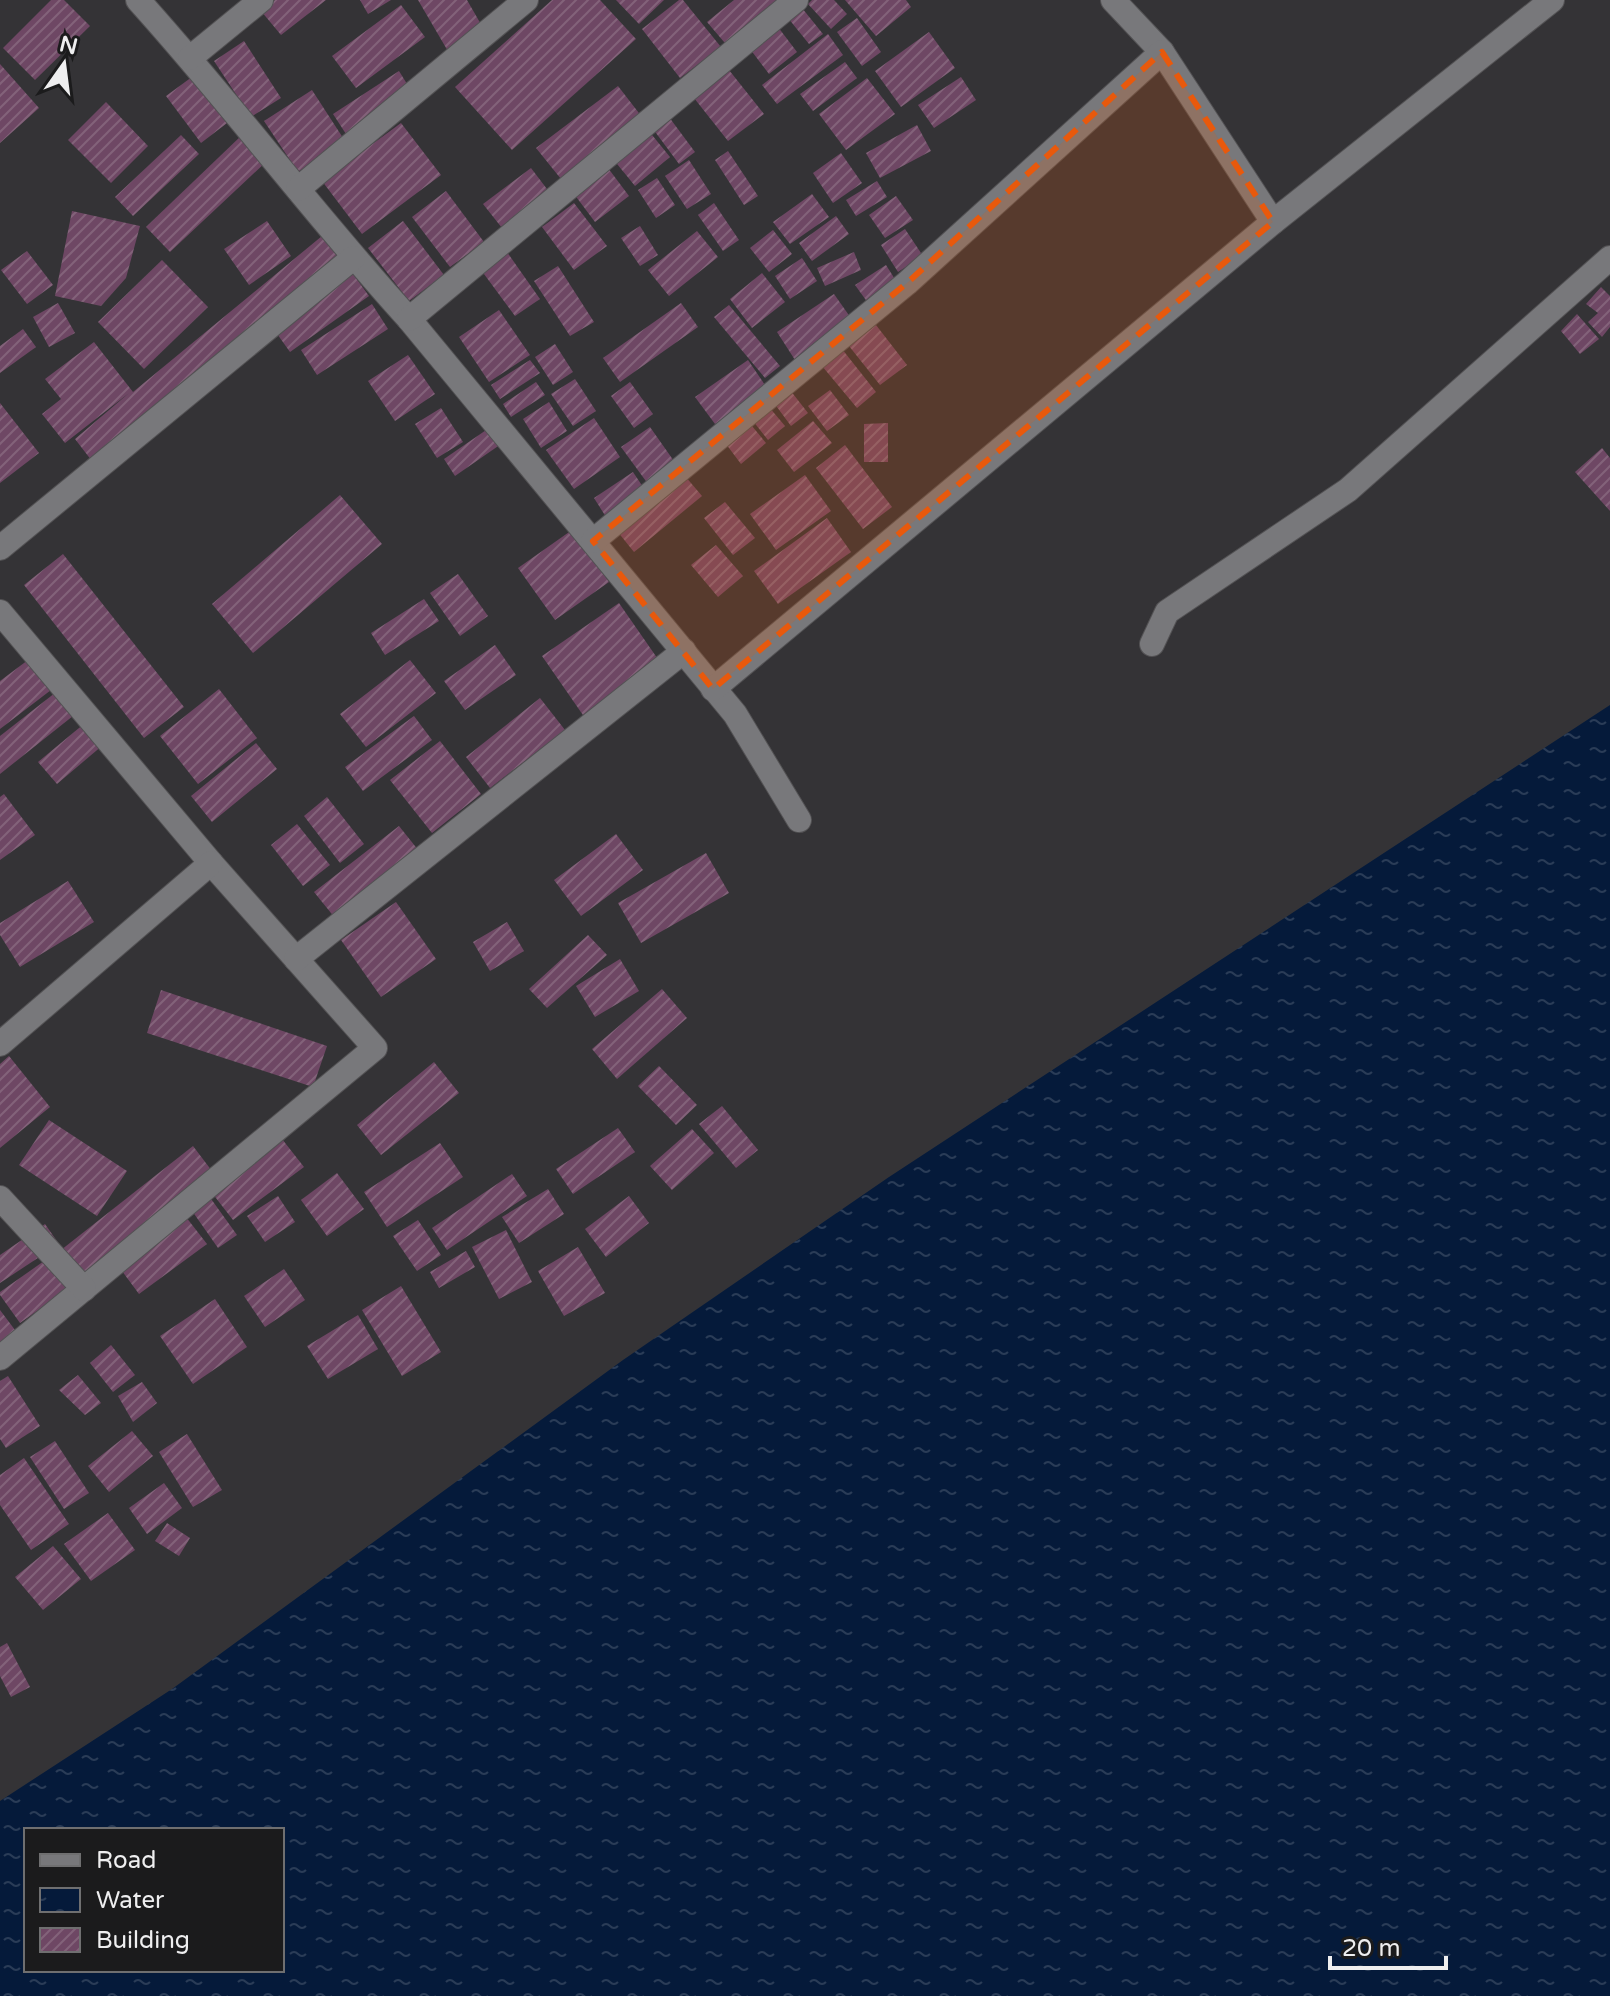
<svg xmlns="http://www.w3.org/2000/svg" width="1610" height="1996" font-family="'Varela Round',sans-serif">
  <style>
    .water { fill: url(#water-ripples); fill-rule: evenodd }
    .building { fill: url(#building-hatch) }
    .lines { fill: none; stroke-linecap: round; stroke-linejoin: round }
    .street-casing { stroke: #535254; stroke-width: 26 }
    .street { stroke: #78787b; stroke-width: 24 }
    .marked { fill: #e8590c; fill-opacity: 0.2; stroke: #e8590c; stroke-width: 6; stroke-dasharray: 16 10; stroke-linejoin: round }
  </style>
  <defs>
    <pattern id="water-ripples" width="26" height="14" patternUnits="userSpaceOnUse" patternTransform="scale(2)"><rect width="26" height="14" fill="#051a3a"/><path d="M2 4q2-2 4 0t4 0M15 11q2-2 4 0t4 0" fill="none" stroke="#2a3c57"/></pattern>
    <pattern id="building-hatch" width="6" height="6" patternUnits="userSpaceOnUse" patternTransform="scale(2)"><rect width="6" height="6" fill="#6e4764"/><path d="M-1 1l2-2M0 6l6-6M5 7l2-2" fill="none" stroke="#83627a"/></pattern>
  </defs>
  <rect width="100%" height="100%" fill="#343336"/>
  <path class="water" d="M1610 705V1996H0V1801L172 1689 623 1360 889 1177ZM26 1830H282V1970H26Z"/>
  <g class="building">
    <polygon points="51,0 64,0 90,26 35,80 3,48"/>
    <polygon points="275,0 326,0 281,35 261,11"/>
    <polygon points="360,0 391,0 368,14"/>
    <polygon points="418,0 467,0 486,33 449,53"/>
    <polygon points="552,0 600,0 636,39 512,150 455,87"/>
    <polygon points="616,0 664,0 639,24"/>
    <polygon points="679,0 683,0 721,47 680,78 642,29"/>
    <polygon points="734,0 788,0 730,49 707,22"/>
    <polygon points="812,0 834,0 847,14 831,29 808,4"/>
    <polygon points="845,0 906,0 911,7 876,36"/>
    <polygon points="401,5 425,37 356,88 332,56"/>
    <polygon points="802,8 823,34 809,44 788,18"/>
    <polygon points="857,18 881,52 862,66 837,32"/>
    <polygon points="778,27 797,52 769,74 750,49"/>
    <polygon points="929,32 955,68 901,107 875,71"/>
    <polygon points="828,34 843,55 777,104 762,85"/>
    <polygon points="244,41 281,98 251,117 214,61"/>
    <polygon points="845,62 857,78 813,111 800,94"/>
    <polygon points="0,64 39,108 0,143"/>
    <polygon points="729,70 764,114 728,141 694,98"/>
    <polygon points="399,71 412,92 346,134 333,114"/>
    <polygon points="196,74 231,120 201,143 166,96"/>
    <polygon points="961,77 976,100 934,128 918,105"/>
    <polygon points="867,78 895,114 846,150 819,114"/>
    <polygon points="618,86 642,117 561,179 536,148"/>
    <polygon points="312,90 345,141 298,172 264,121"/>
    <polygon points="106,102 148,146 111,183 68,140"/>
    <polygon points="669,117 695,152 679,164 653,129"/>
    <polygon points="401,123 441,175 362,234 322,181"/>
    <polygon points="917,125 931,151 880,178 866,153"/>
    <polygon points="648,130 670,157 635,186 613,159"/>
    <polygon points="181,135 199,154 133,216 115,197"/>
    <polygon points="242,135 267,161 170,252 146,227"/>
    <polygon points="728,151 758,196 744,205 715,160"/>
    <polygon points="841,153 862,183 833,203 813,173"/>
    <polygon points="689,160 711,194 687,209 665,176"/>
    <polygon points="531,168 550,193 502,228 483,204"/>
    <polygon points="608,168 629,196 595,222 574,194"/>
    <polygon points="657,178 675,205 656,218 638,190"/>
    <polygon points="877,181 887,197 856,216 846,200"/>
    <polygon points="446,191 484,242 450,267 412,217"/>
    <polygon points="812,194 829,217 790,244 773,222"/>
    <polygon points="896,196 913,220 885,238 869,215"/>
    <polygon points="574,203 607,246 574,270 542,227"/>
    <polygon points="714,203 739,240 723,251 698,215"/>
    <polygon points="72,211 140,226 126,278 101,306 55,296"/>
    <polygon points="836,216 849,234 812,261 799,243"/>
    <polygon points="267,221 291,256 249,285 224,249"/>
    <polygon points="403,221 444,275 409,301 368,248"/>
    <polygon points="640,226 658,255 640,266 621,238"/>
    <polygon points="905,229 923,256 898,272 881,245"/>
    <polygon points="773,230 792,254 769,272 750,248"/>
    <polygon points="697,231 718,257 669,296 648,270"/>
    <polygon points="322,236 343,261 95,465 75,439 129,393 65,443 42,414 61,399 45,379 94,342 133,392"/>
    <polygon points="27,251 53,285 27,304 1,270"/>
    <polygon points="507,252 540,299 515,316 481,270"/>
    <polygon points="854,252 861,270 825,286 817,268"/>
    <polygon points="802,258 817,281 790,299 775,276"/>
    <polygon points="162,260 208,307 144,369 98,322"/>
    <polygon points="886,265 898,284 868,303 855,285"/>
    <polygon points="558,266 594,322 570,336 534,281"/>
    <polygon points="762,273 785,302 752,328 730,299"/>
    <polygon points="353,274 369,296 290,352 275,331"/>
    <polygon points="1601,287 1610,296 1610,327 1602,337 1588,322 1598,313 1586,304"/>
    <polygon points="834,294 853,321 795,360 777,332"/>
    <polygon points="58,303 75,333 49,347 33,317"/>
    <polygon points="681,303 698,327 620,382 603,358"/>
    <polygon points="372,304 388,329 317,375 301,350"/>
    <polygon points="729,305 780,366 765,378 714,317"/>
    <polygon points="499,310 530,355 489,382 459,337"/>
    <polygon points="1577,314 1599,339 1580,354 1561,331"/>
    <polygon points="876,325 907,365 880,385 849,346"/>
    <polygon points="23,329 36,347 0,373 0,346"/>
    <polygon points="555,344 573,372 553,385 535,357"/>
    <polygon points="842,349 876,392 857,408 822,366"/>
    <polygon points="408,355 435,394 395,421 368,381"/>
    <polygon points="530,360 540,373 500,399 491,385"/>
    <polygon points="748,360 767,388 715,424 695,397"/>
    <polygon points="575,379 596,411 573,426 551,394"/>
    <polygon points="536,382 545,395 511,417 503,404"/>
    <polygon points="630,382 653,414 634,428 611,396"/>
    <polygon points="790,390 808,413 791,426 774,403"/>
    <polygon points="830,390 849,415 827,431 808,406"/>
    <polygon points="549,402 567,431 541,448 523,419"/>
    <polygon points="0,403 39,453 0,483"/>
    <polygon points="769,407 785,426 768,440 753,421"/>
    <polygon points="441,408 463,442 437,458 415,424"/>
    <polygon points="594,418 620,457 574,489 546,450"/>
    <polygon points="747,420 766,443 741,464 723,440"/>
    <polygon points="813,421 832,443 794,472 777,450"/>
    <polygon points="888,423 888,462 864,462 864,424"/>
    <polygon points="492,426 504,442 455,476 444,459"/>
    <polygon points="650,427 676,464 648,484 621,447"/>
    <polygon points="845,445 892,507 863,529 816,468"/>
    <polygon points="1602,448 1610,458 1610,511 1575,472"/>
    <polygon points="633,472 645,490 606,517 594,498"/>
    <polygon points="805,475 831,511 776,550 750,514"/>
    <polygon points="685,476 702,496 634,552 617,531"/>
    <polygon points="340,495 382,544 253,653 212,604"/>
    <polygon points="725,502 755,538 733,555 704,518"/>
    <polygon points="827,518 851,552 778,604 754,571"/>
    <polygon points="572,530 609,582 555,620 518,568"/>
    <polygon points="716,545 743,576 718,597 691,565"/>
    <polygon points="63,554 184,707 144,738 24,585"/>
    <polygon points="458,574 488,616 460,636 430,593"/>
    <polygon points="424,599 439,621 385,655 371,633"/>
    <polygon points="619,603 662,665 585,718 542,656"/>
    <polygon points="495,645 516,675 465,710 444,681"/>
    <polygon points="32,657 55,687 0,729 0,681"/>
    <polygon points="410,660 436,693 366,747 340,714"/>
    <polygon points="60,689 78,712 0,774 0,736"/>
    <polygon points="219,689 257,738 198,784 160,736"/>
    <polygon points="540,698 565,730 490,788 466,757"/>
    <polygon points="414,716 432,740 363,791 345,767"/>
    <polygon points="85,723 103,745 57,784 38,762"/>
    <polygon points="440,741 481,794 432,833 390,780"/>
    <polygon points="256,743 277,769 212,822 191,796"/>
    <polygon points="4,794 35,835 0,860 0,797"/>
    <polygon points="327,797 364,844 340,863 304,816"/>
    <polygon points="297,824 330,865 303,886 271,845"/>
    <polygon points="399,826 419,851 335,918 314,892"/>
    <polygon points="616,834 643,870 581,916 554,880"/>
    <polygon points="706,853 729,893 641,943 618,903"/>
    <polygon points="68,881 94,922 20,967 0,935 0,923"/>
    <polygon points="396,902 436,959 381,997 341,940"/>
    <polygon points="507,922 524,951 490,971 473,942"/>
    <polygon points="588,935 607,955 547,1008 529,989"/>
    <polygon points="620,959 639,991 595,1017 576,986"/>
    <polygon points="662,989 687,1018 617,1079 592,1049"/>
    <polygon points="161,990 327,1046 313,1087 147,1033"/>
    <polygon points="9,1056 50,1107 0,1148 0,1064"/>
    <polygon points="434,1062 459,1093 381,1155 357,1125"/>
    <polygon points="659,1066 697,1105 676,1125 638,1086"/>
    <polygon points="722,1106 758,1150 736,1168 699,1124"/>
    <polygon points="49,1120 127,1171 97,1216 19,1165"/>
    <polygon points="618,1128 635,1152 573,1194 556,1169"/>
    <polygon points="692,1129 714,1153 672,1190 650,1166"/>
    <polygon points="282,1139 304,1167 233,1220 212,1193"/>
    <polygon points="440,1143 463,1177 387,1227 364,1192"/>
    <polygon points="193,1146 215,1175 83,1278 61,1250"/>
    <polygon points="337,1173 364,1209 327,1236 301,1200"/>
    <polygon points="512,1174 527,1196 447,1250 432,1228"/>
    <polygon points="548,1189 564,1214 519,1243 502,1217"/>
    <polygon points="209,1196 237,1235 218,1248 190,1208"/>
    <polygon points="278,1196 295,1222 265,1242 247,1216"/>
    <polygon points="629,1196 649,1223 606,1257 585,1229"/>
    <polygon points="186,1217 207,1244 139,1294 119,1267"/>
    <polygon points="418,1220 441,1255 417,1271 393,1236"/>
    <polygon points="45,1224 59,1244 0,1283 0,1255"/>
    <polygon points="506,1230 532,1282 499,1299 472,1247"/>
    <polygon points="578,1247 605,1293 564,1316 538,1271"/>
    <polygon points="466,1251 475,1267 439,1288 430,1272"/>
    <polygon points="54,1254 75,1284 20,1323 0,1295 0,1292"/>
    <polygon points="284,1269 305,1300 265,1327 244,1296"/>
    <polygon points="401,1286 441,1352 402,1376 362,1310"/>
    <polygon points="215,1299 247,1347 193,1384 160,1336"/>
    <polygon points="0,1310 18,1334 0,1348"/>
    <polygon points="358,1315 378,1349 328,1379 307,1346"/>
    <polygon points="111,1345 135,1375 113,1392 90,1363"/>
    <polygon points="78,1375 101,1403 85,1415 59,1390"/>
    <polygon points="8,1376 40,1426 6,1448 0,1439 0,1381"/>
    <polygon points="142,1382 157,1403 133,1422 118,1396"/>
    <polygon points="132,1431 153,1456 109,1492 88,1466"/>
    <polygon points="187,1434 222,1490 193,1507 159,1452"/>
    <polygon points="55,1441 89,1493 64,1509 30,1457"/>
    <polygon points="24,1458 69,1524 31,1550 0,1505 0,1475"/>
    <polygon points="164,1483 182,1508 147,1534 129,1508"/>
    <polygon points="108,1513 135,1550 91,1581 64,1544"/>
    <polygon points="167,1523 190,1538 179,1556 155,1541"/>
    <polygon points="53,1546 81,1579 43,1610 15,1577"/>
    <polygon points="7,1643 30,1687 11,1697 0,1676 0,1647"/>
  </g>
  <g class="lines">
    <defs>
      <g id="street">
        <path d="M138 0C232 104 315 216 409 319L735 714 799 820"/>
        <polyline points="1113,0 1162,52 1273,222"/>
        <polyline points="190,58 261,0"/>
        <polyline points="298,189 526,0"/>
        <polyline points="409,319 796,0"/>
        <polyline points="593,541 907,283 1162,52"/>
        <polyline points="0,548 353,258"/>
        <polyline points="0,612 211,863 375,1048 0,1358"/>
        <polyline points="1152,644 1167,612 1348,490 1610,258"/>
        <polyline points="713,689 1273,222 1552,0"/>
        <polyline points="296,959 684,651"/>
        <polyline points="0,1044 211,863"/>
        <polyline points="0,1198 84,1289"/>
      </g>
    </defs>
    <use href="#street" class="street-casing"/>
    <use href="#street" class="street"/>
  </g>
  <path class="marked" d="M1162 52 1273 222 713 689 593 541 907 283Z"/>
  <rect x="24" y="1828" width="260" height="144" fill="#1b1b1c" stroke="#6f6f70" stroke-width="2"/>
  <rect x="40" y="1854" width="40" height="12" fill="#78787b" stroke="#6f6f70" stroke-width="2"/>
  <text x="96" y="1868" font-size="24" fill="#eeeeef">Road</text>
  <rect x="40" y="1888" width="40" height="24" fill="url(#water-ripples)" stroke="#6f6f70" stroke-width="2"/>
  <text x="96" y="1908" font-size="24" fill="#eeeeef">Water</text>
  <rect x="40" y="1928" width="40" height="24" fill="url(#building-hatch)" stroke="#6f6f70" stroke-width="2"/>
  <text x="96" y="1948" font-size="24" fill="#eeeeef">Building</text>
  <g transform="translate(64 64) rotate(14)" stroke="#1b1b1c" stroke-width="6" paint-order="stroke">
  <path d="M0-6L14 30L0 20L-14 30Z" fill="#eeeeef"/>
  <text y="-12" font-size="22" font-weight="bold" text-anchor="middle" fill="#eeeeef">N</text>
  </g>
  <path d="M1330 1956v12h116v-12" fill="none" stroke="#eeeeef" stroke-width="4"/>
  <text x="1342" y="1956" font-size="24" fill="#eeeeef" stroke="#1b1b1c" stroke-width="6" paint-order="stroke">20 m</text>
</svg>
